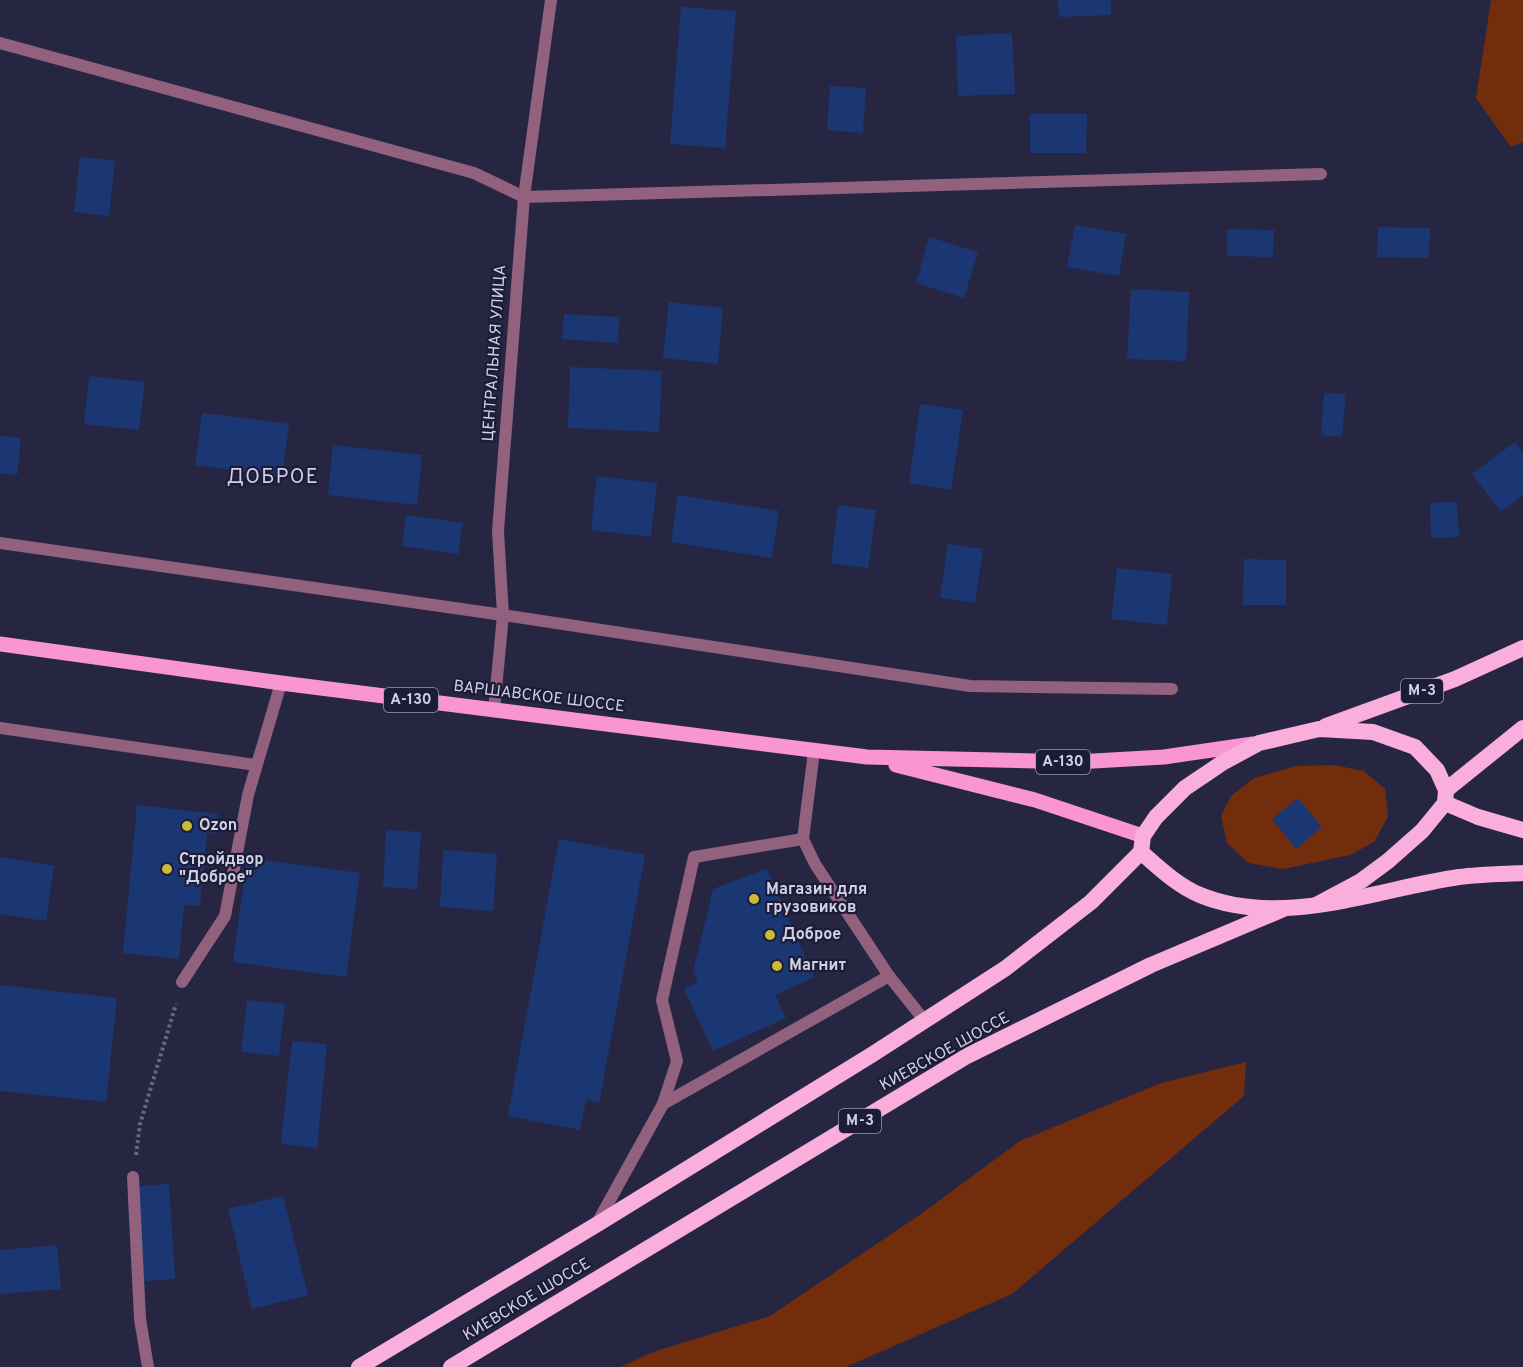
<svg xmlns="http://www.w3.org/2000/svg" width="1523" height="1367" font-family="Overpass,sans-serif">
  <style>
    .green { fill: #722d0c }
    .building { fill: #1b3773 }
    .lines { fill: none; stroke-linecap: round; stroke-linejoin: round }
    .path { stroke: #66677f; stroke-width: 4; stroke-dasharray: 3 3; stroke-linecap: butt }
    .service { stroke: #91617e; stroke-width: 12 }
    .minor { stroke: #91617e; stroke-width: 12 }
    .primary { stroke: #fa95d4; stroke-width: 15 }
    .trunk { stroke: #faaedc; stroke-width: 16 }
    .poi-dot { fill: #c9ba3a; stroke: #1c1c38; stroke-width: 2 }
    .labels { text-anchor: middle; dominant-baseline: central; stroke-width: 4.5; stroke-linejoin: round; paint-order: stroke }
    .shield { fill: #1c1c38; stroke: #999ab0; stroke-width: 1.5 }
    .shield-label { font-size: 15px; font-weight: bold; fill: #cfd0e3 }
    .street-label { font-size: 16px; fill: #cfd0e3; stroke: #1c1c38 }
    .poi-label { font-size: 16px; font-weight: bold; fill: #cfd0e3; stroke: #1c1c38; text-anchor: start }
    .quarter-label { font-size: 20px; letter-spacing: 1.5px; fill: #cfd0e3; stroke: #1c1c38 }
  </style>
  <rect width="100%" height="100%" fill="#262642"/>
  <g class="green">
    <polygon points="1491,0 1523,0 1523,142 1511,147 1476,98"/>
    <polygon points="1334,765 1364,771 1385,789 1388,817 1374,842 1350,855 1283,869 1248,863 1227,843 1221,816 1231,796 1254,778 1296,766"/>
    <polygon points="1246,1062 1244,1096 1012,1294 846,1367 620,1367 656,1351 770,1316 921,1214 1020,1141 1161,1083"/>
  </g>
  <g class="building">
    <polygon points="1058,0 1111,0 1111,15 1059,17"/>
    <polygon points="681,7 736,11 725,148 670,144"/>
    <polygon points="1012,33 1015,94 958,96 956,36"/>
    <polygon points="830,86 866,88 863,133 827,130"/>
    <polygon points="1030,114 1087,114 1086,153 1030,153"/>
    <polygon points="80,157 115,161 109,216 74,212"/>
    <polygon points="1075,225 1126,234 1119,276 1067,267"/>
    <polygon points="1378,227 1430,228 1429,258 1377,257"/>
    <polygon points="1227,229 1274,230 1273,257 1227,256"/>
    <polygon points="929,237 978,252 964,298 916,283"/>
    <polygon points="1131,289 1189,292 1186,361 1127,359"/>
    <polygon points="669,302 723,308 718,364 663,358"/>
    <polygon points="564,314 619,317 618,343 562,339"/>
    <polygon points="570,367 662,371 659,432 568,428"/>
    <polygon points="89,376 145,382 139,430 84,424"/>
    <polygon points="1324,393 1346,394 1342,437 1321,435"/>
    <polygon points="920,404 963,410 951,490 909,483"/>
    <polygon points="202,413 289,424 282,477 195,465"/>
    <polygon points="0,436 21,438 17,475 0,473"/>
    <polygon points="1515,442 1523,453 1523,495 1501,512 1472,474"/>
    <polygon points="333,445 422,455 417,505 328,495"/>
    <polygon points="597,476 657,483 651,537 591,530"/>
    <polygon points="678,495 779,511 772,558 671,542"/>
    <polygon points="1457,502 1459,537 1431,538 1430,503"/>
    <polygon points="838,505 876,510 868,568 831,563"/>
    <polygon points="406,515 463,523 458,554 402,546"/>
    <polygon points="948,544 983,549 975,603 940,598"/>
    <polygon points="1244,559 1286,560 1286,605 1243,605"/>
    <polygon points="1117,568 1172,574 1167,625 1111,619"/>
    <polygon points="1298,798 1322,827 1296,849 1272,819"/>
    <polygon points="137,805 218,814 216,834 207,833 200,906 184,905 179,959 123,953"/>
    <polygon points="386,830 421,832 417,889 383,887"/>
    <polygon points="559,839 645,855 599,1103 586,1100 580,1130 508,1116"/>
    <polygon points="443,850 497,854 493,911 440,907"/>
    <polygon points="0,857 54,866 46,921 0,914"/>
    <polygon points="247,858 360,873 346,977 233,962"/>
    <polygon points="767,869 814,977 775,995 786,1018 713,1051 684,989 698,982 693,972 713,889"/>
    <polygon points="0,985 117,998 106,1102 0,1091"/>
    <polygon points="247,1000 285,1004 279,1056 241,1052"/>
    <polygon points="292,1041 327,1044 317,1148 281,1144"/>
    <polygon points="169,1184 175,1279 144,1281 138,1186"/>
    <polygon points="283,1196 308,1295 252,1309 228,1209"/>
    <polygon points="57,1245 61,1289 0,1294 0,1250"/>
  </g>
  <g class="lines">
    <polyline class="path" points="136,1155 140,1124 176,1004"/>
    <g class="service">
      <polyline points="0,43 474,173 524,197 1321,174"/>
      <polyline points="0,543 503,615 970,686 1172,689"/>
      <polyline points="0,728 256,765"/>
      <polyline points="814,751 803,839 815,864 889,976 924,1020"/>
      <polyline points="182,982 225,916 248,795 281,683"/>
      <polyline points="663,1104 889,976"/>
      <polyline points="133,1177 140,1319 148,1367"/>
      <polyline points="596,1225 663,1104 677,1061 662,1000 694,857 803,839"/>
    </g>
    <polyline class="minor" points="494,710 503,615 498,531 524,197 551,0"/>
    <g class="primary">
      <polyline points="0,644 281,683 867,757 1076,762 1164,757 1253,744"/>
      <polyline points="896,765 1035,800 1143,836"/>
    </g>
    <g class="trunk">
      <polyline points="1326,726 1455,679 1523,648"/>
      <polyline points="1446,790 1523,728"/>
      <polyline points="1445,803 1478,817 1523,830"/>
      <polyline points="1141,852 1143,836 1156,817 1185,788 1222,763 1259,743 1319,729 1373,732 1415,747 1437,770 1446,790 1445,803 1422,831 1388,861 1361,881 1316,905"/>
      <path d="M1141 852C1158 867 1178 886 1200 895 1283 929 1376 889 1459 877 1480 874 1502 874 1523 873"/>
      <polyline points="359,1367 596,1225 873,1054 1006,968 1091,902 1141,852"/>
      <polyline points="451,1367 967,1056 1151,965 1286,908"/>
    </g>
  </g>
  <g class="poi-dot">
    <circle cx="187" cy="826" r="6"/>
    <circle cx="167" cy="869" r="6"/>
    <circle cx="754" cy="899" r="6"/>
    <circle cx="770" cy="935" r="6"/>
    <circle cx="777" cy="966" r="6"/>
  </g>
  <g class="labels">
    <g class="shield">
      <rect x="1401" y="679" width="42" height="24" rx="4.5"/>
      <rect x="384" y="688" width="54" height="24" rx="4.5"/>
      <rect x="1036" y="750" width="54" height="24" rx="4.5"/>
      <rect x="839" y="1109" width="42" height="24" rx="4.5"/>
    </g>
    <g class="shield-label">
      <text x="1422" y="691">М-3</text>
      <text x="411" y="700">А-130</text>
      <text x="1063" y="762">А-130</text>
      <text x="860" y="1121">М-3</text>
    </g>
    <g class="street-label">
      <text transform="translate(495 353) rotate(-86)">ЦЕНТРАЛЬНАЯ УЛИЦА</text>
      <text transform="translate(539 697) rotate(7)">ВАРШАВСКОЕ ШОССЕ</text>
      <text transform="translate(945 1052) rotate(-29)">КИЕВСКОЕ ШОССЕ</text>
      <text transform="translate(527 1300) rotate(-31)">КИЕВСКОЕ ШОССЕ</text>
    </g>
    <g class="poi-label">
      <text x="199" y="826">Ozon</text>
      <text x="179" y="860">Стройдвор<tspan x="179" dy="18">"Доброе"</tspan></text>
      <text x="766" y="890">Магазин для<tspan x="766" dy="18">грузовиков</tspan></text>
      <text x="782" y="935">Доброе</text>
      <text x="789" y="966">Магнит</text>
    </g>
    <g class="quarter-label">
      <text x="273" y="478">ДОБРОЕ</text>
    </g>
  </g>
</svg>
